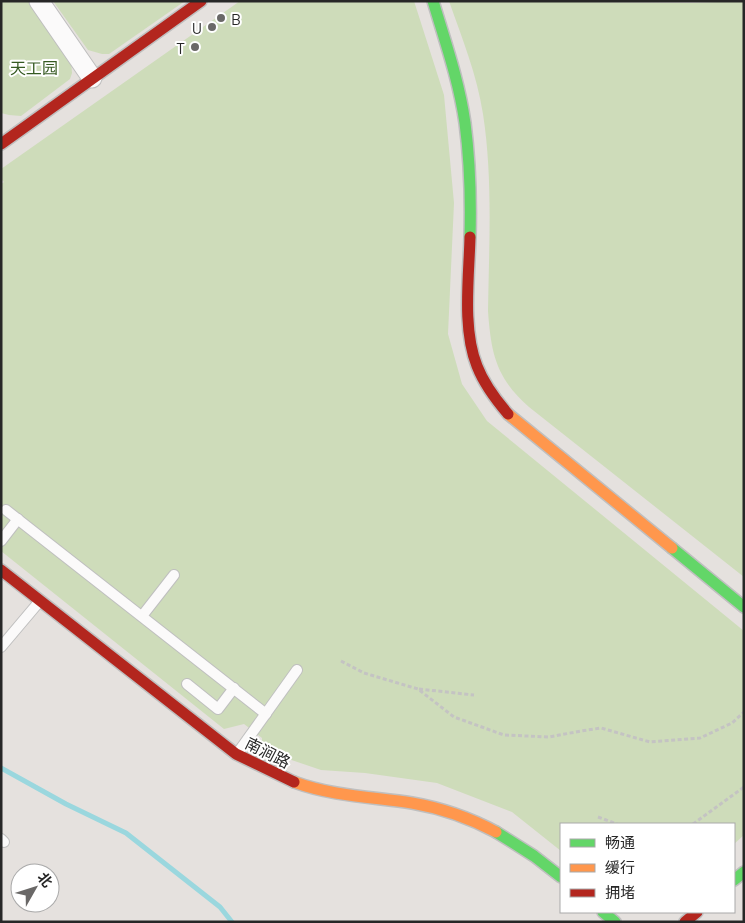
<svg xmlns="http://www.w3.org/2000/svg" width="745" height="923" font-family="Barlow,'Noto Sans SC',sans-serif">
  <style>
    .green { fill: #cedcba }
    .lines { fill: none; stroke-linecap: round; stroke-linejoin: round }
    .stream { stroke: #9ad7de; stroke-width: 5 }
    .lane-casing { stroke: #bfbfbf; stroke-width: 12 }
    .street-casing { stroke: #bfbfbf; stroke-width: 21 }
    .fast-casing { stroke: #bfbfbf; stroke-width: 14 }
    .slow-casing { stroke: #bfbfbf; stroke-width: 14 }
    .jam-casing { stroke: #bfbfbf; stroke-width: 14 }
    .path { stroke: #c4c3c3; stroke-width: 3; stroke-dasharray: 4 2.5; stroke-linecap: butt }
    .lane { stroke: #fbfafa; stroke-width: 10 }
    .street { stroke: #fbfafa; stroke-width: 19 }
    .fast { stroke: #63d668; stroke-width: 11 }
    .slow { stroke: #ff974d; stroke-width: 11 }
    .jam { stroke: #b3261e; stroke-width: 11 }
    .poi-dot { fill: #6a6867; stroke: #fff; stroke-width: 2 }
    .labels { text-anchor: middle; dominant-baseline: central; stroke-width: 4; stroke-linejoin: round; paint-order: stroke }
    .poi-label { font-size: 16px; fill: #272727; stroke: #fff; text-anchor: end }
    .park-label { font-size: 16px; fill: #365a22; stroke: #fff }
    .street-label { font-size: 16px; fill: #272727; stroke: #fff }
  </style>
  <rect width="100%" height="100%" fill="#e5e1de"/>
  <g class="green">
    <polygon points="1,1 29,2 71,61 72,73 70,79 21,116 9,115 1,113"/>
    <polygon points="53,1 185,1 109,54 102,54 88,50"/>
    <polygon points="240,1 414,1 444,95 454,203 448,334 462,384 487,421 744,631 744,835 734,844 734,824 561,824 561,851 512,812 437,783 365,773 321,770 262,750 262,738 244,724 224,729 1,551 1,184 4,182 1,179 1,169"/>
    <path d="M449 1 693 3 744 1V577L529 407C496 378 491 353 488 311 489 245 493 179 483 114 477 75 462 38 449 1Z"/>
  </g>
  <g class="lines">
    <polyline class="stream" points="1,768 66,804 126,833 220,907 232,922"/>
    <defs>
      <g id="lane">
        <polyline points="6,510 266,714"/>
        <polyline points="1,541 18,519"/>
        <polyline points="142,616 174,575"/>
        <polyline points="1,647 39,602"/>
        <polyline points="187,684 218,709 234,688"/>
        <polyline points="237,754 297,670"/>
        <polyline points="1,839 4,842"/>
      </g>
      <polyline id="street" points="39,1 92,78"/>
      <g id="fast">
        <path d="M433 1C445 41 459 81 465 123 470 161 471 199 470 237"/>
        <polyline points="672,548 744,607"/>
        <polyline points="496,832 534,856 561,877"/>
        <polyline points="734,880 744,872"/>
        <polyline points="603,912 615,922"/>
      </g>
      <g id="slow">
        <polyline points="508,414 672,548"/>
        <path d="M294 782C332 796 372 797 412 803 441 808 470 818 496 832"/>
      </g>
      <g id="jam">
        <polyline points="1,144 201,1"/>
        <path d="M470 237C469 277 462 329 477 366 484 384 496 400 508 414"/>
        <polyline points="1,570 236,754 294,782"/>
        <polyline points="685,922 697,912"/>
      </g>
    </defs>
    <use href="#lane" class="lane-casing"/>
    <use href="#street" class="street-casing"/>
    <use href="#fast" class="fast-casing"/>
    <use href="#slow" class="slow-casing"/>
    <use href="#jam" class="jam-casing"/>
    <g class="path">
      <polyline points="341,661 364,673 418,689 454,717 504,735 549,737 581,731 601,728 650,742 700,738 732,723 744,712"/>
      <polyline points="419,689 474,695"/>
      <polyline points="598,817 617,824"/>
      <polyline points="693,824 744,787"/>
    </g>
    <use href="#lane" class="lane"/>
    <use href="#street" class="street"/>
    <use href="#fast" class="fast"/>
    <use href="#slow" class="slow"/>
    <use href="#jam" class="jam"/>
  </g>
  <g class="poi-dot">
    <circle cx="221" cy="18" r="5"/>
    <circle cx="212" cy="27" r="5"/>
    <circle cx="195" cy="47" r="5"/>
  </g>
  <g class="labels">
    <g class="poi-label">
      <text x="231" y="18" text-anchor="start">B</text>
      <text x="202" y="27">U</text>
      <text x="185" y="47">T</text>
    </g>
    <g class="park-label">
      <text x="34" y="67">天工园</text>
    </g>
    <g class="street-label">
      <text transform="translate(268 752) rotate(27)">南涧路</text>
    </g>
  </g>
  <rect width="745" height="923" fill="none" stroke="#272727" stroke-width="5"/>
  <rect x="560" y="823" width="175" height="90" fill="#ffffff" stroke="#a9a9a9"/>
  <rect x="570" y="839" width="25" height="8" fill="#63d668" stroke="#a9a9a9"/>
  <text x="605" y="848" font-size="15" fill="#272727">畅通</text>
  <rect x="570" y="864" width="25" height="8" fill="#ff974d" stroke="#a9a9a9"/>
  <text x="605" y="873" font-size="15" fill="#272727">缓行</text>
  <rect x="570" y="889" width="25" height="8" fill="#b3261e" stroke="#a9a9a9"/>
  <text x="605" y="898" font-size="15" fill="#272727">拥堵</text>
  <g transform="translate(35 888) rotate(51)"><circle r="24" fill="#ffffff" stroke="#a9a9a9"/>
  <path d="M0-4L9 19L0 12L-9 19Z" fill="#6a6867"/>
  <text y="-8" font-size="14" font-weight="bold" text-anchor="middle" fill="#272727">北</text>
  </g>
</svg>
